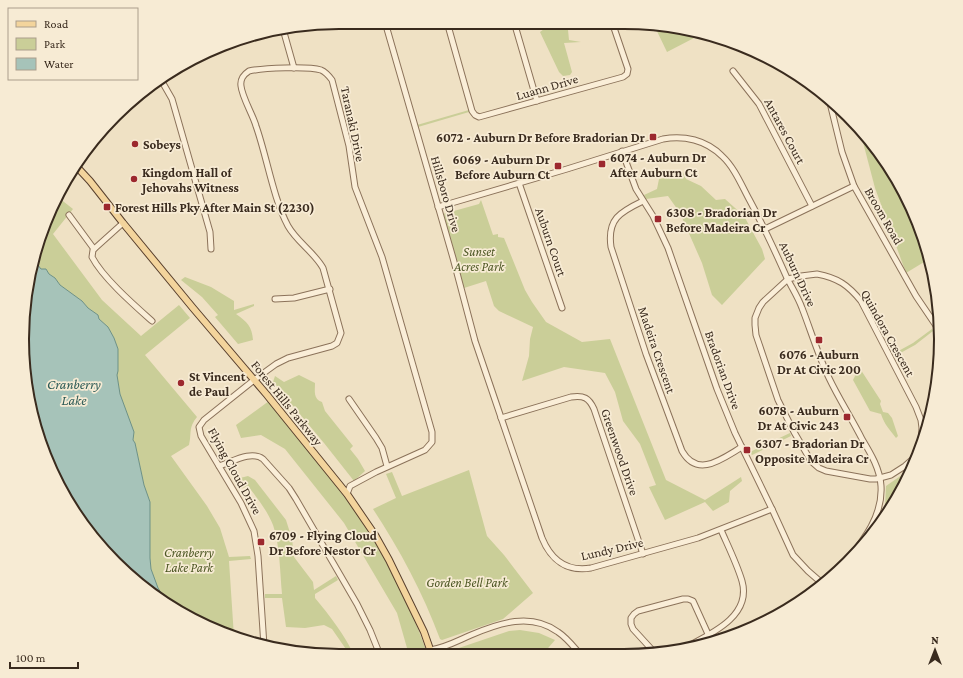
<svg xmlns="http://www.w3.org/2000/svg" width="963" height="678" font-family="'Crimson Pro',serif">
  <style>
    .green { fill: #cace98 }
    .water { fill: #a6c3b9; stroke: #6d9186 }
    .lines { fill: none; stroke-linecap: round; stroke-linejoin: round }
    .minor-casing { stroke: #8b725a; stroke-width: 7 }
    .major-casing { stroke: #59402e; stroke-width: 8 }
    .minor { stroke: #faeed8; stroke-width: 5 }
    .major { stroke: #f3d49c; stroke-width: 6 }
    .poi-dot { fill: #9c282e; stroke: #f7ebd4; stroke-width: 1.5 }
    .labels { text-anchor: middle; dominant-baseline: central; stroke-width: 3.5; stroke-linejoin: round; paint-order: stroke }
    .street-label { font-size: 13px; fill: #3a2b1e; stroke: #f7ebd4 }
    .poi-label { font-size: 13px; font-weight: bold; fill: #3a2b1e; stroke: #f7ebd4; text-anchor: start }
    .park-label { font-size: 13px; font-style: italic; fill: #4d5724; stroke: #f7ebd4 }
    .water-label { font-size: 14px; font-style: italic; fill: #2d5b56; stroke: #f7ebd4 }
    .rim { fill: none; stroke: #3a2b1e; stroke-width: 2 }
  </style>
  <rect width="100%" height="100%" fill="#efe1c4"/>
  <g class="green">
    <polygon points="545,22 578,22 584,25 568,30 569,40 581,42 564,43 572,72 570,75 563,76 559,72 540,32 547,27"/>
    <polygon points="654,25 686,28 720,41 694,38 667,52"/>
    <polygon points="469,110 469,112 418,127 417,125"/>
    <polygon points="859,127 862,130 898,180 924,237 929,259 906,273 875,188"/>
    <polygon points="683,172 686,179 701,186 716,200 725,199 744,216 762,249 765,259 722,305 712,295 702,263 680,213 668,196 646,199 644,195 657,189 659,179 677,176"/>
    <path d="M59 198 73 209 53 234 102 300 141 336 179 305 190 318 145 355 197 417C188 428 192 433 189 445L171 456 207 506 220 528 229 557 250 556 251 559 229 561 234 637 199 623 168 604 158 589 151 569 150 558V502L144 485 135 443 133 440 134 435 120 394 117 375 118 349 114 338 108 327 99 319 98 315 88 308 82 301 60 285 55 278 49 274 46 269H41L37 264 35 258 46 217Z"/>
    <polygon points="481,200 493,235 498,234 498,237 504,238 525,290 532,302 546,322 582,342 610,339 666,480 705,500 741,477 742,481 730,491 729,502 713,511 705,502 665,520 649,487 656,485 640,444 623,421 615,392 605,373 564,367 522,381 529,356 530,339 533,327 499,311 494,306 486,281 464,288 443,214 479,204"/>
    <path d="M185 277 211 287 234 301V310L254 304V306L236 314C247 322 252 326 253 340L238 344 215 317 218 315 202 297 181 280Z"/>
    <polygon points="932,329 933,331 915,345 895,356 893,354 913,343"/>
    <path d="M857 364 881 401 880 404 883 412 888 413 892 418 898 436 896 438C890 430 884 424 881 414L870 411 853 380 855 376 852 368 855 365Z"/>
    <path d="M299 375 315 383C315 391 313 399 322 402L325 411 353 446 350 449 358 459 365 471 354 481 324 443 273 382 275 376 284 382Z"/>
    <polygon points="269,401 328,472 369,528 402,587 428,655 409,655 397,613 344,523 285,449 261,435 241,438 236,425"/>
    <polygon points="790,433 791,436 752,455 750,452"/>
    <polygon points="912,468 908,479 879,526 885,507 886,486"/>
    <path d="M469 470 487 536 504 555 533 593 503 619 442 640 440 639C423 593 400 550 373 509L396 498 386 474 392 472 402 496Z"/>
    <path d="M248 476 255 480 286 520 292 539 294 557 313 582 314 590 336 576 338 580 315 594V598C330 616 344 634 354 655H350L332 629 324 625 305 628 286 627 282 598H265V594H282C280 573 280 545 273 525 267 510 257 498 248 486L240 489 236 479Z"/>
    <polygon points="520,630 539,633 555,640 543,654 446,655 447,652 509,631"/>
  </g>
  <polygon class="water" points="35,258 37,264 41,269 46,269 49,274 55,278 60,285 82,301 88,308 98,315 99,319 108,327 114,338 118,349 118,371 117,375 120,394 134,432 133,440 135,443 144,485 150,502 150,558 151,569 158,588 168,604 146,591 101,548 55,479 28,401 25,298"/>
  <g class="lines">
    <defs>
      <g id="minor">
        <path d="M385 22 453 258 475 341 542 538C551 560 567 572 591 568L698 538 772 509"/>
        <polyline points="447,22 472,111 475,115 479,117 623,77 627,74 628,69 612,22"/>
        <polyline points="514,22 537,101"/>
        <polyline points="283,29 294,68"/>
        <polyline points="733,71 759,104 812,206"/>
        <polyline points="160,78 172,99 210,232 211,249"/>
        <polyline points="830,103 842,152 854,186 916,296 939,330"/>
        <polyline points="622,151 636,189 653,216 668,248 717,389 735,433 772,509 793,555 808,571 823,584"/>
        <polyline points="519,183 562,308"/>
        <path d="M643 201C620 212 607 219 611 247L646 354 682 451C698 479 723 458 742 447"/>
        <path d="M438 207 567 169 663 139C684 135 706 140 722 156 734 167 741 184 749 199 763 225 775 251 787 278 792 288 798 297 802 308 811 331 818 355 829 378 839 399 852 419 862 439 871 454 880 469 881 486 883 518 861 543 843 566"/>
        <polyline points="69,215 94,249"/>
        <path d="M123 223 93 250 92 257C103 278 134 305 152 321"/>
        <polyline points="765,229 854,186"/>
        <path d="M817 274C838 278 848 285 861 301L916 407 921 420 922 428 921 443 918 452 913 459 905 466 891 475 876 479H870L826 471 819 468 811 461 794 432 778 400 756 335 755 325V318L759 308 763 302 788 279 801 276Z"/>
        <polyline points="275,299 294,298 330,289"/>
        <polyline points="349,399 376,438 382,448 387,466"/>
        <path d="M501 418 571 397C584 395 589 398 594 409L643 554"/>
        <path d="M219 466C232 462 251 450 263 459L289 488 296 499 357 604 370 630 380 655"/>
        <path d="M264 646 258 556 254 531 241 503 201 436 199 427 204 420 254 380 276 364 288 358 332 346 337 343 341 333 323 268C314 252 297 242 288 226 273 198 267 157 256 126 253 115 242 97 241 86 240 79 243 75 249 71 263 68 308 66 321 70 326 72 329 76 332 80L349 146 355 187 382 257 432 432V442L425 450 376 472 350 486 347 494"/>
        <polyline points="264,646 315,651 322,655"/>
        <path d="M686 647C711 634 752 616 742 581 737 564 728 546 721 530"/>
        <path d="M430 650C445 648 457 641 471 635 499 623 531 612 558 632 567 638 573 646 580 654"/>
        <polyline points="655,653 633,629 631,624 631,618 634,614 638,611 683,599 688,599 693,601 708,634"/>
      </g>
      <polyline id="major" points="77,167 90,181 123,223 193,308 267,395 347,494 375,535 389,560 424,632 432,655"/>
    </defs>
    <use href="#minor" class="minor-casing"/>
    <use href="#major" class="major-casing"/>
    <use href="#minor" class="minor"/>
    <use href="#major" class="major"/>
  </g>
  <g class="poi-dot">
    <rect x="649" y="133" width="8" height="8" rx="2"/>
    <circle cx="135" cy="144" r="4"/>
    <rect x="598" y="160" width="8" height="8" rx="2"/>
    <rect x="554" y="162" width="8" height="8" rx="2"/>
    <circle cx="134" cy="179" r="4"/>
    <rect x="103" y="203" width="8" height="8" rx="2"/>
    <rect x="654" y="215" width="8" height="8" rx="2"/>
    <rect x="815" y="336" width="8" height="8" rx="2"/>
    <circle cx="181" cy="383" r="4"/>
    <rect x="843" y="413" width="8" height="8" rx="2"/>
    <rect x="743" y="446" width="8" height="8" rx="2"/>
    <rect x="257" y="538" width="8" height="8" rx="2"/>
  </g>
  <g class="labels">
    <g class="street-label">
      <text transform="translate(547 87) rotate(-16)">Luann Drive</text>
      <text transform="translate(353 124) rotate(78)">Taranaki Drive</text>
      <text transform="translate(785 131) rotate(62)">Antares Court</text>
      <text transform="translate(446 194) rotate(74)">Hillsboro Drive</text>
      <text transform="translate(884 216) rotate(60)">Broom Road</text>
      <text transform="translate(551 242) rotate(71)">Auburn Court</text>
      <text transform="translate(798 274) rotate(65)">Auburn Drive</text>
      <text transform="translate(888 333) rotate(61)">Quindora Crescent</text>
      <text transform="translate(657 350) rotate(71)">Madeira Crescent</text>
      <text transform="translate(723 370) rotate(70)">Bradorian Drive</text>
      <text transform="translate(287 403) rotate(51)">Forest Hills Parkway</text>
      <text transform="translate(620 452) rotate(71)">Greenwood Drive</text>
      <text transform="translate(235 471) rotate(61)">Flying Cloud Drive</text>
      <text transform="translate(612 549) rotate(-13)">Lundy Drive</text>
    </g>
    <g class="poi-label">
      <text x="645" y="137" text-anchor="end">6072 - Auburn Dr Before Bradorian Dr</text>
      <text x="143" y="144">Sobeys</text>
      <text x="610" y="157">6074 - Auburn Dr<tspan x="610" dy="15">After Auburn Ct</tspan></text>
      <text x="550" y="159" text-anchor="end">6069 - Auburn Dr<tspan x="550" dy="15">Before Auburn Ct</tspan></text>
      <text x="142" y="172">Kingdom Hall of<tspan x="142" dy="15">Jehovahs Witness</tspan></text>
      <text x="115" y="207">Forest Hills Pky After Main St (2230)</text>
      <text x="666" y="212">6308 - Bradorian Dr<tspan x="666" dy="15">Before Madeira Cr</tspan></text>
      <text x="819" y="354" text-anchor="middle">6076 - Auburn<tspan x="819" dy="15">Dr At Civic 200</tspan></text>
      <text x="189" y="376">St Vincent<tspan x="189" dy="15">de Paul</tspan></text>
      <text x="839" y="410" text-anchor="end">6078 - Auburn<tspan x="839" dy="15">Dr At Civic 243</tspan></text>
      <text x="755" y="443">6307 - Bradorian Dr<tspan x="755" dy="15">Opposite Madeira Cr</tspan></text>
      <text x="269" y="535">6709 - Flying Cloud<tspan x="269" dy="15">Dr Before Nestor Cr</tspan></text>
    </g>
    <g class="park-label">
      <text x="479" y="251">Sunset<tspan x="479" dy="15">Acres Park</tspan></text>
      <text x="189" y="552">Cranberry<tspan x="189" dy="15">Lake Park</tspan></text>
      <text x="467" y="582">Gorden Bell Park</text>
    </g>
    <g class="water-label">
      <text x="74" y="384">Cranberry<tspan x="74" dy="16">Lake</tspan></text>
    </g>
  </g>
  <path d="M0 0H963V678H0ZM339 29H624A310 310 0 0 1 934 339V339A310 310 0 0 1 624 649H339A310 310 0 0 1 29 339V339A310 310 0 0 1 339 29Z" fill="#f7ebd4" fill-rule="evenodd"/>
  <path class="rim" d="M339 29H624A310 310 0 0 1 934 339V339A310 310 0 0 1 624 649H339A310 310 0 0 1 29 339V339A310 310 0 0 1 339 29Z"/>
  <rect x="8" y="8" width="130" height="72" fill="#f7ebd4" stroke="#ab9e8b"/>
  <rect x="16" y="21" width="20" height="6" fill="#f3d49c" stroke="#ab9e8b"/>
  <text x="44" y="28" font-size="12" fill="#3a2b1e">Road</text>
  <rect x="16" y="38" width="20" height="12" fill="#cace98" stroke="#ab9e8b"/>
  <text x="44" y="48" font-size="12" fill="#3a2b1e">Park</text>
  <rect x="16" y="58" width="20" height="12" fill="#a6c3b9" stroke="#ab9e8b"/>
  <text x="44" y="68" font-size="12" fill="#3a2b1e">Water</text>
  <g transform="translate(935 650)" stroke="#f7ebd4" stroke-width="3" paint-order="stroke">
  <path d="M0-3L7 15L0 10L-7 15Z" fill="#3a2b1e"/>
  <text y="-6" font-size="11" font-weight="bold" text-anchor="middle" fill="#3a2b1e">N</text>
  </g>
  <path d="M10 662v6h68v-6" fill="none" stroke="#3a2b1e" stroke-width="2"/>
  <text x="16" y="662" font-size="12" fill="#3a2b1e" stroke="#f7ebd4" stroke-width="3" paint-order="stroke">100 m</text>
</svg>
